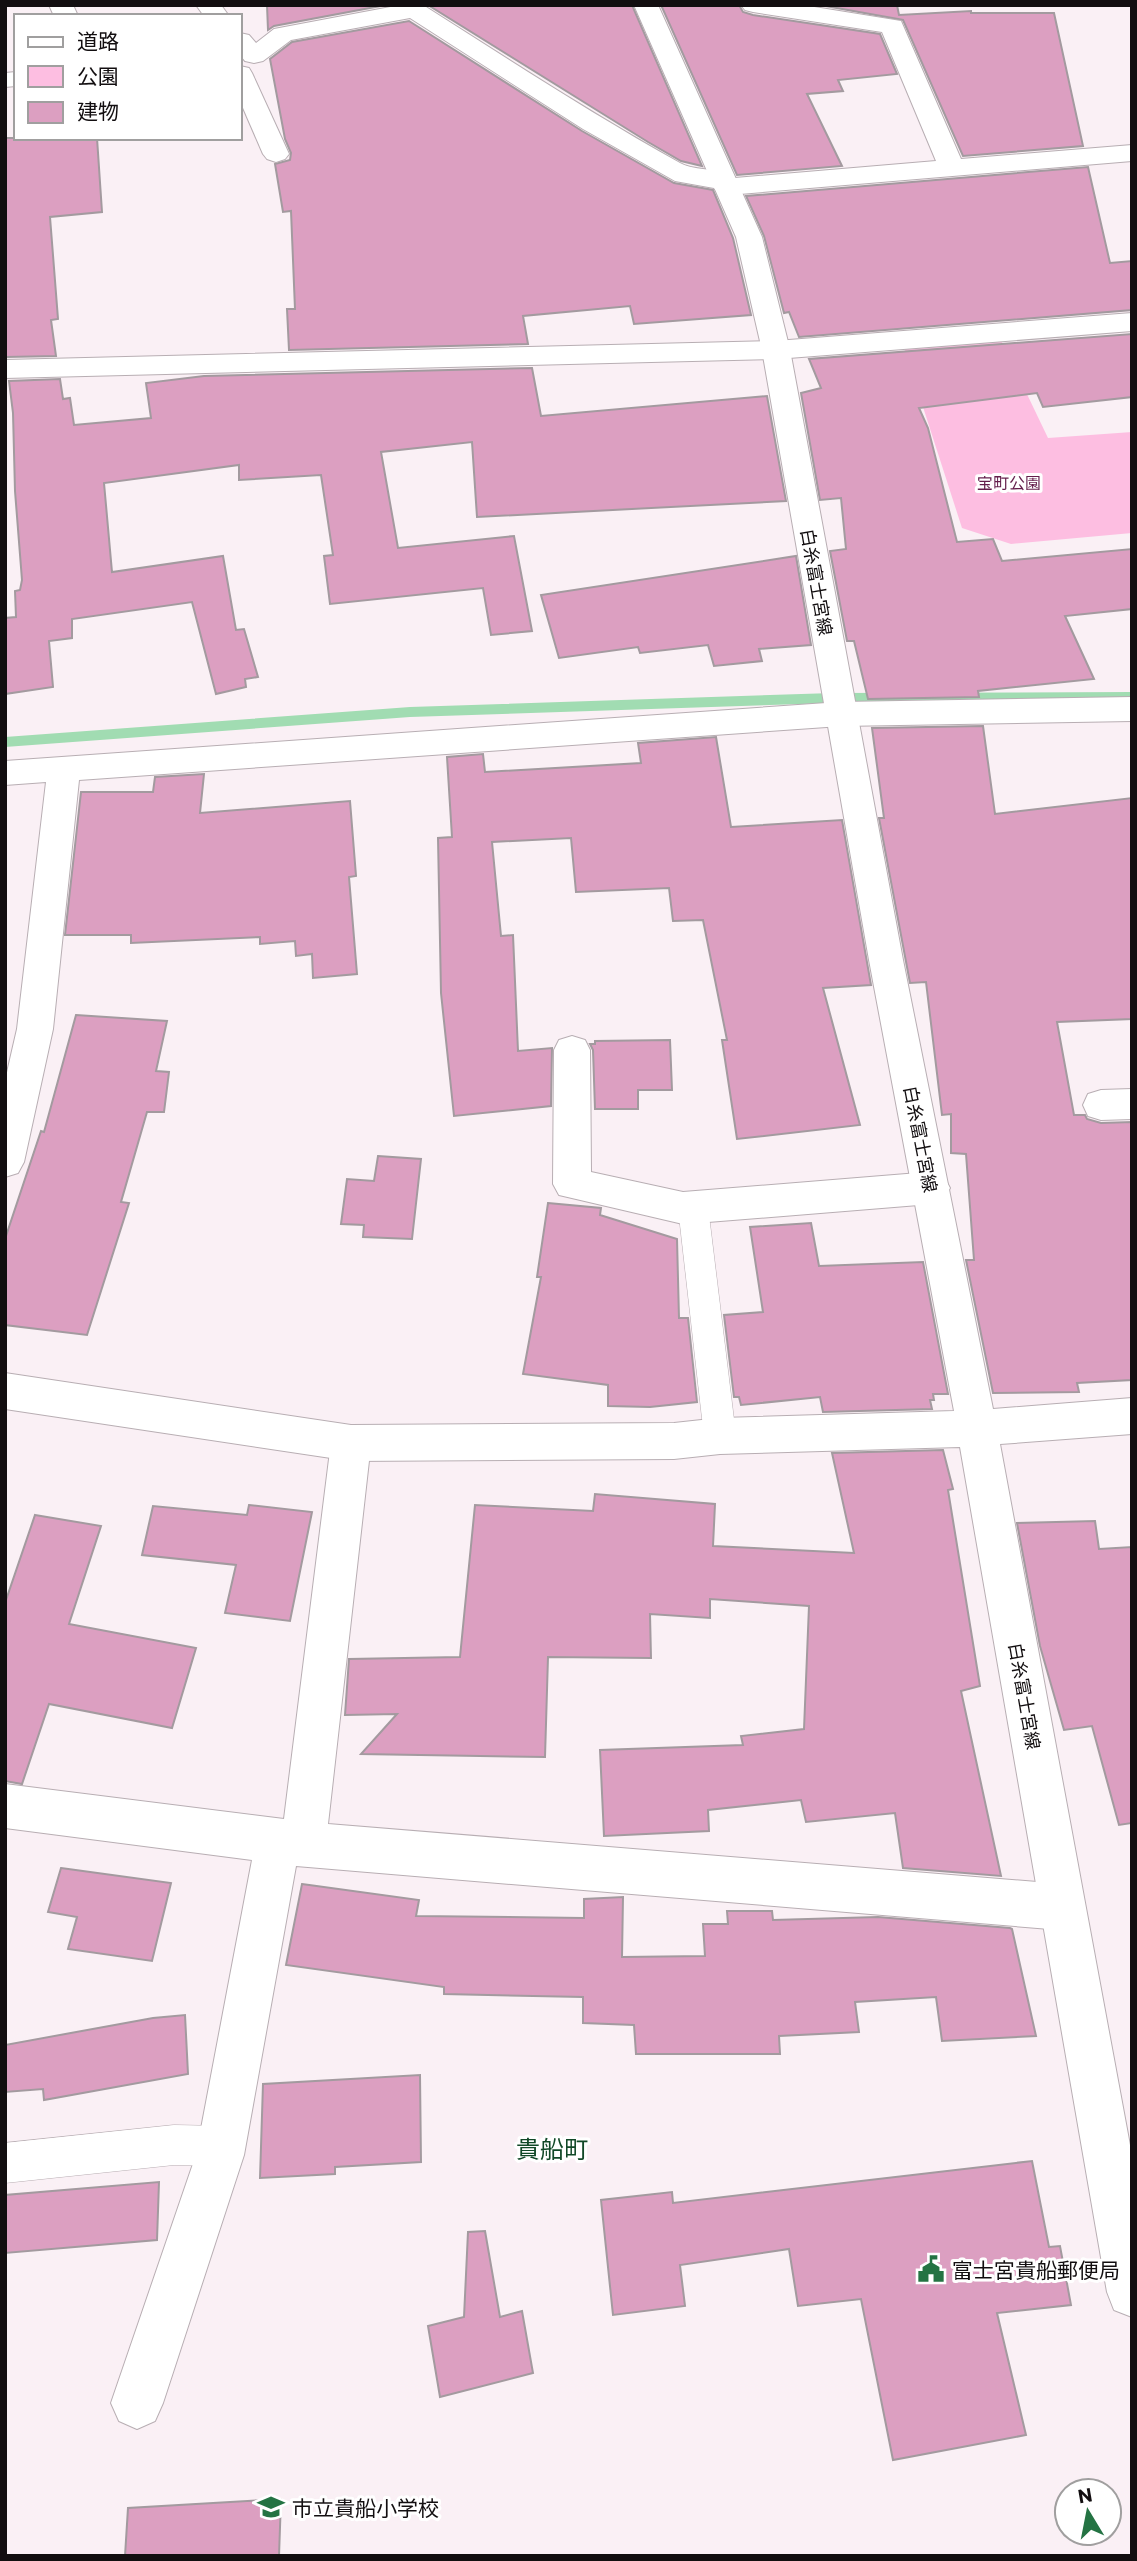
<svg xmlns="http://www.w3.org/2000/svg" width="1137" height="2561" font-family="Commissioner,'Noto Sans JP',sans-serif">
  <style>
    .green { fill: #fdbee1 }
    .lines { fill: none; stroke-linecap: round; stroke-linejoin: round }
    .stream { fill: #a1dcb2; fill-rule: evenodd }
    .building { fill: #dc9fc1; stroke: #a39a9f; stroke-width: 2 }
    .lane-casing { stroke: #b8aeb3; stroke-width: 1 }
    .street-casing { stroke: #b8aeb3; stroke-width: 2 }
    .secondary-casing { stroke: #b8aeb3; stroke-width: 2 }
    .lane { fill: #fff; fill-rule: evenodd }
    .street { fill: #fff; fill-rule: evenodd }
    .secondary { fill: #fff; fill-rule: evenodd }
    .labels { text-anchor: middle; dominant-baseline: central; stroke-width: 6; stroke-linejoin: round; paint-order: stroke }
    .far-park-label { font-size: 16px; fill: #631d4b; stroke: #fff }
    .street-label { font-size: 18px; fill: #120e10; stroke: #fff }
    .near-poi-label { font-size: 21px; fill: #120e10; stroke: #fff; text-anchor: start }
    .near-quarter-label { font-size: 24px; fill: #114827; stroke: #fff }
  </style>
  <rect width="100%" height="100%" fill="#faf0f5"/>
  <polygon class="green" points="1000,338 1048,438 1132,432 1132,533 1011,544 962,528 904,348"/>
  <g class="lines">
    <polygon class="stream" points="1132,692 1132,702 833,703 410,717 5,747 5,737 410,707 833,693"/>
  </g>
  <g class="building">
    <polygon points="267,5 386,5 274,26 268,30"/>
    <polygon points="428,5 632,5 702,166 681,161 648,142"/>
    <polygon points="661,5 739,5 743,12 753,15 880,34 897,74 838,80 843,91 807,94 842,166 737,175"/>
    <polygon points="820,5 897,5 899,15 971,11 971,13 1054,13 1083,146 963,156 903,20"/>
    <polygon points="409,21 582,131 674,183 713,190 733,238 751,315 634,324 630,306 523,316 528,344 289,350 287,309 295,309 291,211 283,212 275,164 290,160 291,153 285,139 270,59 292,42"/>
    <polygon points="5,138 97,138 102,212 50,217 58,319 51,320 56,356 6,357"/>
    <polygon points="1088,167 1110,263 1132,261 1132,310 799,337 789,312 784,313 764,236 746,196"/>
    <polygon points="1132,334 1132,397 1043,407 1037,393 919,408 928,428 957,542 993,539 1002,561 1132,549 1132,609 1065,616 1094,679 978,691 979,697 868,699 854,641 847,641 830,551 846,549 841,498 820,500 801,393 821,388 809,359"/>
    <polygon points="532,368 541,416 767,396 786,501 477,517 472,442 381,452 398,548 514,536 532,631 491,635 483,588 330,604 324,556 333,555 321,475 239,480 239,465 104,483 112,572 223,556 236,630 244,629 258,677 245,679 246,687 216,694 192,602 72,619 72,638 49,641 53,687 5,694 5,618 16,617 15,591 20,590 22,580 15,491 13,413 9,381 60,379 63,399 70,398 74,425 151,418 146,383 204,376"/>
    <polygon points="796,556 811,645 759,649 762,661 714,666 708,645 640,653 638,647 559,658 541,595"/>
    <polygon points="983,726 995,814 1132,798 1132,1019 1057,1022 1074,1115 1085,1115 1087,1119 1101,1123 1132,1122 1132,1380 1077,1383 1079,1392 993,1393 966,1260 974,1260 966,1154 951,1153 951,1114 942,1115 926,982 910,983 879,818 884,818 872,728"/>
    <polygon points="716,737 731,827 842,820 871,985 823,988 860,1125 737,1139 722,1040 727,1040 703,920 673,921 669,888 576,892 571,838 492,842 501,936 513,935 518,1051 552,1048 551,1106 454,1116 441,993 438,838 452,837 447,757 483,754 485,772 641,763 638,743"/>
    <polygon points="204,774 200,813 350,801 356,876 349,877 357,974 313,978 312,954 296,956 295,941 260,944 260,937 131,943 131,935 65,935 81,792 153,792 155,777"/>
    <polygon points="76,1015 167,1021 156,1071 169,1072 164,1112 147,1112 121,1202 129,1203 87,1335 5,1325 5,1239 41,1131 44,1132"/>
    <polygon points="670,1040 672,1090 638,1090 638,1109 595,1109 593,1050 590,1044 595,1044 595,1041"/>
    <polygon points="378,1156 421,1159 412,1239 363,1237 364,1225 341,1224 347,1179 374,1181"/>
    <polygon points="548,1203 601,1208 600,1215 677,1239 679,1318 688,1318 697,1402 650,1407 608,1406 608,1385 523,1374 541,1277 537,1277"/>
    <polygon points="811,1223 819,1266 923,1262 948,1394 933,1394 934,1400 930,1400 932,1409 823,1412 820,1397 741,1405 739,1397 734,1397 724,1315 763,1312 750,1227"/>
    <polygon points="943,1450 953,1489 948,1490 980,1686 961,1691 1001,1876 903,1868 895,1813 806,1822 801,1800 708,1810 709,1831 604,1836 600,1750 743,1745 741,1736 804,1729 809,1606 710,1599 710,1618 650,1614 651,1658 548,1657 545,1757 361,1754 397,1714 345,1715 349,1659 460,1657 475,1505 593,1511 595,1494 715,1504 713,1546 854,1553 832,1453"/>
    <polygon points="249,1505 312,1512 290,1621 225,1613 236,1565 142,1555 153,1506 247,1515"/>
    <polygon points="35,1515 101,1526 69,1624 196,1648 172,1728 49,1704 22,1784 5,1781 5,1603"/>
    <polygon points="1095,1521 1099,1549 1132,1547 1132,1823 1119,1825 1092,1726 1064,1730 1040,1646 1017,1523"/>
    <polygon points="61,1868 171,1883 152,1961 68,1949 77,1917 48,1912"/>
    <polygon points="302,1884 419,1900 416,1916 584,1918 584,1899 623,1897 622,1957 705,1956 703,1924 728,1924 727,1911 772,1911 773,1920 878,1917 1010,1928 1012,1929 1036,2036 942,2041 936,1997 855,2002 859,2032 779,2036 780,2054 636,2054 634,2025 583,2023 583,1997 444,1994 444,1987 286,1965"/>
    <polygon points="185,2015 188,2074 44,2100 43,2089 5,2092 5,2045 153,2018"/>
    <polygon points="420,2075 421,2162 335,2167 335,2174 260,2178 263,2084"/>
    <polygon points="1032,2161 1049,2247 1060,2246 1071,2305 997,2313 1026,2435 893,2460 861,2299 798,2306 789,2249 680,2265 685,2306 613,2315 601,2200 672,2192 673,2203"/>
    <polygon points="159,2182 157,2240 5,2253 5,2195"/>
    <polygon points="485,2231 500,2317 522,2311 533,2373 440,2397 428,2326 464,2317 468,2232"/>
    <polygon points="281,2499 279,2556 125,2556 128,2508"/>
  </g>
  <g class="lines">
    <defs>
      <g id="lane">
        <polygon points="693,1194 704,1198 708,1207 736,1436 732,1447 720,1451 708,1447 704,1436 678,1207 682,1198"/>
        <polygon points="174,2125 222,2126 236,2132 242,2146 236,2160 222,2166 174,2165 5,2183 5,2143"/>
      </g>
      <g id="street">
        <polygon points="49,5 73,5 78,16 54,16"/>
        <polygon points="196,5 221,5 229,16 204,16"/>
        <path d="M401 5H423C508 59 592 114 680 163 696 172 722 167 735 178L936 161 882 32 753 12 745 10 741 5H802L901 21 961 159 1132 145V161L727 195 718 193 714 188 675 181 583 129 410 18 291 40 263 61 254 63 245 61 240 55V33L249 35 256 43 274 29Z"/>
        <polygon points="240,66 249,68 252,73 289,154 285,159 276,162 267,159 263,154 240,101"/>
        <polygon points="16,72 16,86 5,87 5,73"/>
        <polygon points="1132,313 1132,331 776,359 5,378 5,360 776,341"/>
        <polygon points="1132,697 1132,721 841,726 79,780 53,1029 24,1162 18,1173 5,1177 5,1081 17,1029 46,782 5,785 5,761 841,702"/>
        <polygon points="572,1036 585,1040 590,1050 591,1172 683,1192 931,1172 944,1177 950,1188 944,1199 931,1204 683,1224 559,1195 553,1184 554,1050 559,1040"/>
        <polygon points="1132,1089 1132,1119 1101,1120 1088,1116 1083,1105 1088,1094 1101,1090"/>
        <polygon points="351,1425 365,1430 371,1443 328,1824 1062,1884 1078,1891 1085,1907 1078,1923 1062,1930 296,1866 244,2155 163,2403 155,2421 137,2429 119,2421 111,2403 196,2155 252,1860 5,1828 5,1784 284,1819 331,1443 337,1430"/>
      </g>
      <polygon id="secondary" points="634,5 658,5 762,237 790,350 903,960 993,1409 1132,1398 1132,1434 1000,1444 1132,2156 1132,2317 1114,2310 1107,2292 960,1447 720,1454 674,1459 351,1461 5,1409 5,1373 351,1425 674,1423 720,1418 954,1411 869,960 762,350 736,237"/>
    </defs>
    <use href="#lane" class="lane-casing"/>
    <use href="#street" class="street-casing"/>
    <use href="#secondary" class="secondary-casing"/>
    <use href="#lane" class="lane"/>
    <use href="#street" class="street"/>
    <use href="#secondary" class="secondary"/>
  </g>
  <defs>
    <symbol id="civic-bare" viewBox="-9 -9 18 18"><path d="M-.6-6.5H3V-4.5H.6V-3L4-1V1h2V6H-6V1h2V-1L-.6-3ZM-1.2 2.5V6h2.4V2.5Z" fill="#247343" stroke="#fff" stroke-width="2.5" paint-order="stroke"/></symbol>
    <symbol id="school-bare" viewBox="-9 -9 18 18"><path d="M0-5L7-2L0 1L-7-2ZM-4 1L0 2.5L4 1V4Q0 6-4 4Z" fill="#247343" stroke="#fff" stroke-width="2.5" paint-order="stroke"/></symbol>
  </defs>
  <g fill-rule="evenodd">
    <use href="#civic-bare" x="912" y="2250" width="38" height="38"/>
    <use href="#school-bare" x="252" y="2488" width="38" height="38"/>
  </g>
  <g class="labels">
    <g class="far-park-label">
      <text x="1009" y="482">宝町公園</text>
    </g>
    <g class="street-label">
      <text transform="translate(817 582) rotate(80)">白糸富士宮線</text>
      <text transform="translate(921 1139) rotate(79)">白糸富士宮線</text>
      <text transform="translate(1025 1696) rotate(80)">白糸富士宮線</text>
    </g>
    <g class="near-poi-label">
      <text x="952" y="2269">富士宮貴船郵便局</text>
      <text x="292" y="2507">市立貴船小学校</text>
    </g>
    <g class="near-quarter-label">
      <text x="552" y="2148">貴船町</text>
    </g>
  </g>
  <rect width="1137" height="2561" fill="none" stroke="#120e10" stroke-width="14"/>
  <rect x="14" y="14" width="228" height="126" fill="#ffffff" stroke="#a09f9f" stroke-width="2"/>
  <rect x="28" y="37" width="35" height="10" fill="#ffffff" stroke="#a09f9f" stroke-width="2"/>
  <text x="77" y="49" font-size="21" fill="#120e10">道路</text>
  <rect x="28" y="66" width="35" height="21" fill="#fdbee1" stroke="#a09f9f" stroke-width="2"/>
  <text x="77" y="84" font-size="21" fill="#120e10">公園</text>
  <rect x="28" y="102" width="35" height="21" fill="#dc9fc1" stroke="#a09f9f" stroke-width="2"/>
  <text x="77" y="119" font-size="21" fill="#120e10">建物</text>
  <g transform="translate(1088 2512) rotate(350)"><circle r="33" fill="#ffffff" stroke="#a09f9f" stroke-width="2"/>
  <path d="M0-5L12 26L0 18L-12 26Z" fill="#247343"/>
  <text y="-10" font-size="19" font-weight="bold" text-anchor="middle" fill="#120e10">N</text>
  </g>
</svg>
